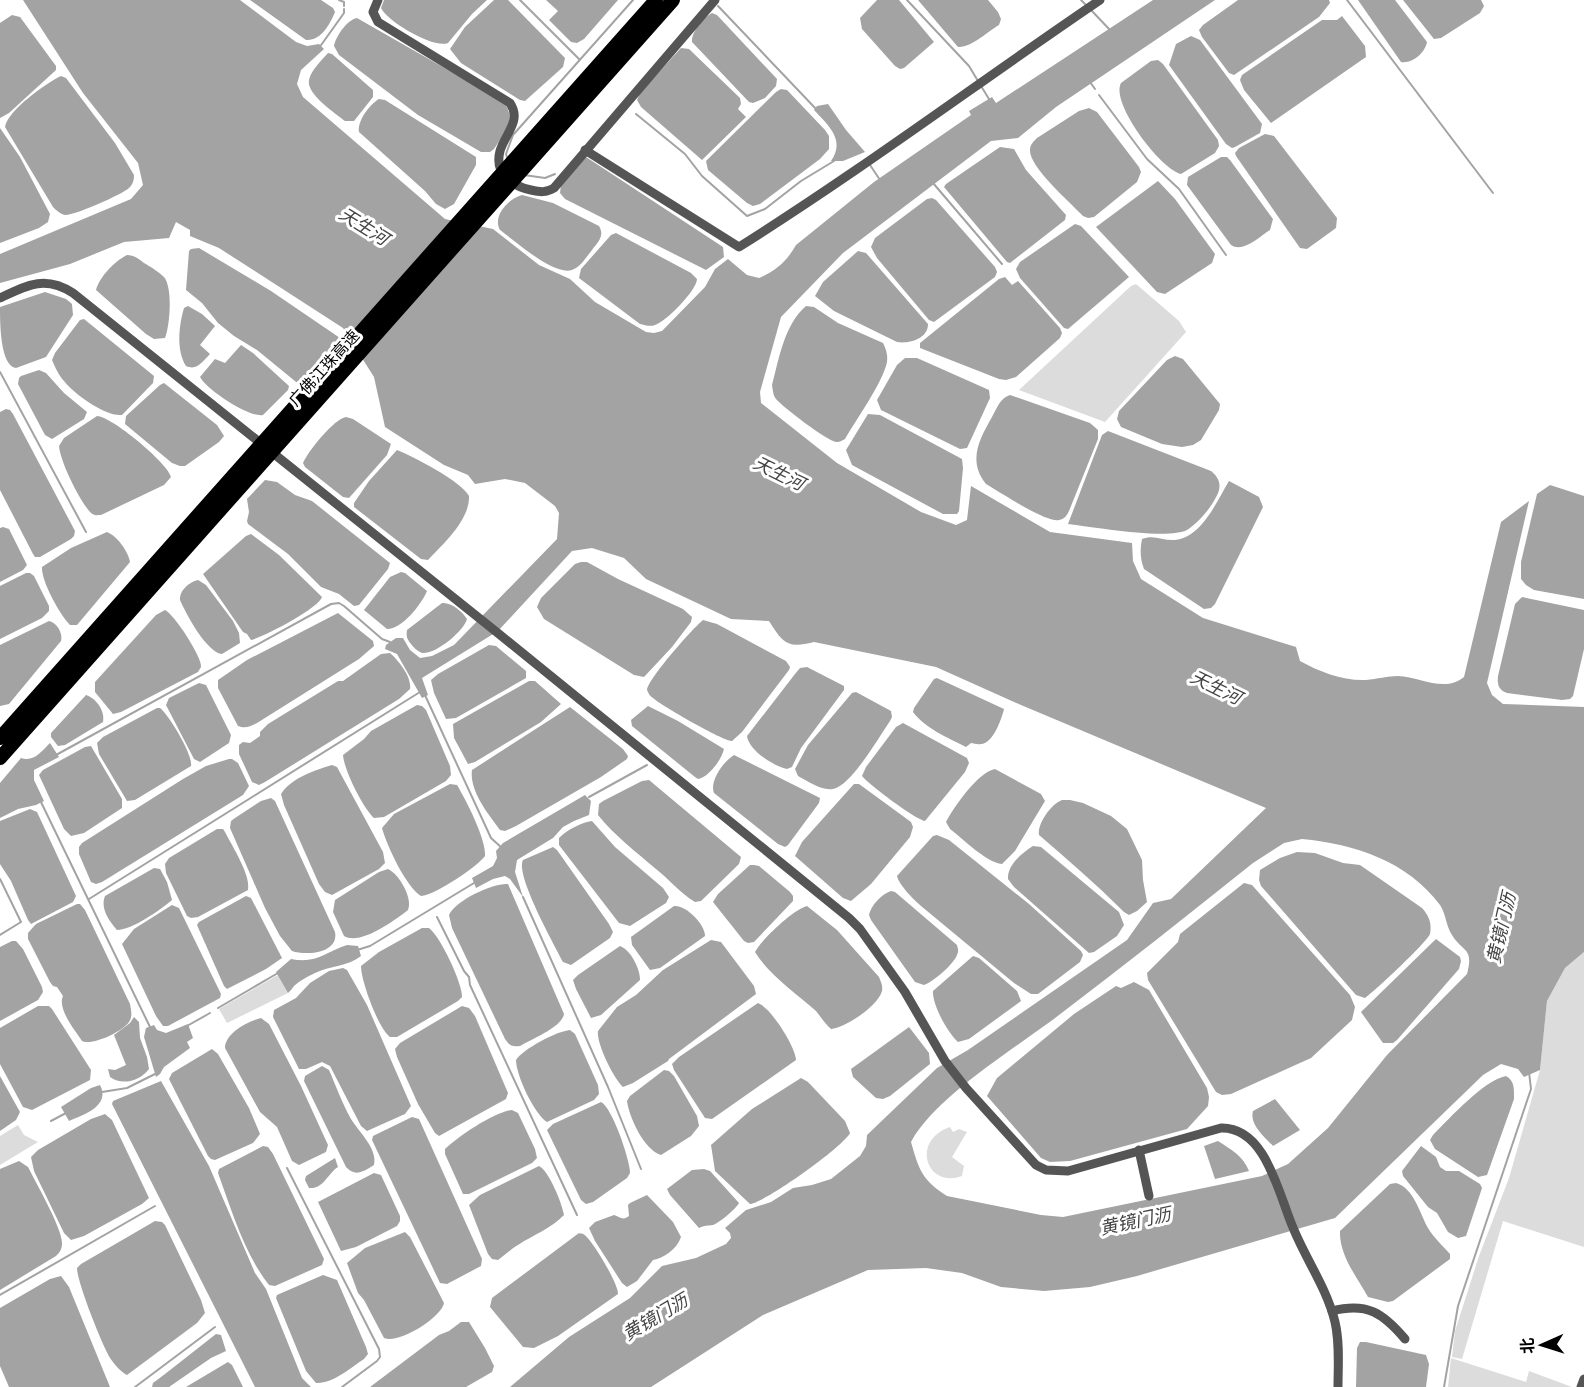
<svg xmlns="http://www.w3.org/2000/svg" width="1584" height="1387" font-family="Poppins,'Noto Sans SC',sans-serif">
  <style>
    .green { fill: #dcdcdc }
    .water { fill: #a3a3a3; fill-rule: evenodd }
    .lines { fill: none; stroke-linecap: round; stroke-linejoin: round }
    .stream { stroke: #a3a3a3; stroke-width: 2 }
    .minor { stroke: #555; stroke-width: 9 }
    .highway { stroke: #000; stroke-width: 14 }
    .labels { text-anchor: middle; dominant-baseline: central; stroke-width: 6; stroke-linejoin: round; paint-order: stroke }
    .street-label { font-size: 16px; fill: #000; stroke: #fff }
    .water-label { font-size: 18px; font-style: italic; fill: #444; stroke: #fff }
  </style>
  <rect width="100%" height="100%" fill="#fff"/>
  <g class="green">
    <polygon points="1136,284 1179,321 1186,332 1105,422 1019,390 1131,286"/>
    <polygon points="1584,952 1584,1247 1503,1221 1462,1359 1452,1357 1455,1331 1479,1256 1509,1178 1540,1070 1547,1001 1565,968"/>
    <polygon points="278,975 288,993 227,1023 219,1009"/>
    <polygon points="18,1125 24,1135 38,1142 0,1165 0,1136"/>
    <path d="M950 1127 953 1132 959 1129 967 1132 952 1157 964 1166 962 1176C927 1189 910 1141 950 1127Z"/>
    <polygon points="1451,1358 1526,1382 1529,1371 1572,1387 1448,1387"/>
  </g>
  <g class="water">
    <path d="M23 0H240L296 42 307 46 319 44 324 49 301 70 297 84 303 97 445 219 493 229 539 265 570 279 595 302 646 332 654 333 662 331 705 287 715 269 728 259 747 275 759 278C776 271 787 261 796 245L874 182 971 115 969 111 992 97 996 103 1153 0H1215L1056 107 1018 138 991 141 843 253 781 317 760 392 761 403 837 463 921 512 956 525 967 520 971 486 1050 532 1132 543 1133 561 1141 579 1203 618 1296 647 1300 661C1320 672 1343 681 1366 680 1377 679 1388 676 1398 676 1420 677 1445 693 1464 677L1501 522 1529 501 1487 683 1492 695 1503 704 1584 707V952L1565 968 1547 1001 1540 1070 1524 1077 1518 1069 1501 1064 1483 1075 1335 1218 1137 1276 1090 1287 1044 1291 1001 1287 962 1273 926 1268 868 1270 763 1315 651 1387H510L569 1337 630 1298 662 1266 696 1258 726 1244 731 1238 730 1233 725 1228 746 1210 771 1202 793 1188 812 1185 831 1179 860 1156 866 1146 867 1135 937 1068 968 1050 1127 940 1153 903 1171 899 1266 808 1021 705 936 667 814 642C787 649 783 643 769 621L731 619 646 579 624 558 592 548 572 551 498 631 422 678 428 695 422 698 397 654 385 649 386 645 396 638H403L410 650 420 658 432 656 454 645 557 539 559 513 555 506 525 483 505 479 475 484 468 475 444 465 385 427 374 377 343 328 219 248 190 236V230L176 222 169 238 124 242 70 264 0 283V254L131 199 143 185 138 163 83 93ZM1302 839C1355 844 1407 861 1440 905 1446 914 1446 926 1452 935 1463 953 1474 947 1467 974L1387 1055 1328 1128 1288 1164 1262 1176 1063 1217 1041 1215 947 1196C922 1180 919 1170 911 1142 936 1096 1016 1048 1059 1015 1125 965 1189 914 1253 863L1284 843Z"/>
    <path d="M250 0H321L333 8 335 12C330 24 321 41 306 40Z"/>
    <path d="M384 0H487L472 14 448 43C434 49 388 22 381 8Z"/>
    <polygon points="494,0 508,0 565,58 563,67 525,101 520,100 461,63 450,49 465,27"/>
    <polygon points="546,0 618,0 584,39 577,43 571,42 549,20 558,11"/>
    <polygon points="877,0 899,0 934,42 904,68 900,69 895,66 862,29 860,18"/>
    <path d="M918 0H988L998 12 1001 19 999 25C987 32 971 48 958 47Z"/>
    <polygon points="1238,0 1329,0 1330,3 1319,17 1234,75 1229,73 1202,37 1199,30 1203,25"/>
    <path d="M1358 0H1395L1427 42C1425 53 1412 64 1401 62Z"/>
    <polygon points="1403,0 1481,0 1484,6 1480,13 1441,38 1434,39"/>
    <path d="M712 13 717 15 777 79 776 86 765 98 753 103 749 102 692 42C691 32 703 18 712 13Z"/>
    <polygon points="12,15 20,17 56,66 56,70 9,113 0,118 0,23"/>
    <polygon points="1342,16 1365,46 1366,57 1271,123 1244,90 1240,80 1242,75 1322,20 1337,20"/>
    <path d="M357 18 504 102C517 123 506 130 494 149L490 152H481L418 115 339 55 334 46C336 36 347 20 357 18Z"/>
    <polygon points="1191,36 1200,40 1262,124 1260,133 1235,147 1232,148 1226,144 1169,65 1176,44"/>
    <polygon points="681,48 689,49 740,98 741,104 738,109 746,117 702,160 641,107 637,100 640,93"/>
    <path d="M328 53 332 54 373 90V97L354 121H345C335 113 306 94 309 80 311 70 322 60 328 53Z"/>
    <path d="M1158 60 1163 64 1218 140 1219 146 1215 153 1181 174C1161 170 1110 103 1121 83L1151 61Z"/>
    <path d="M61 76 66 78 115 143 134 175C134 180 133 184 129 188 123 194 73 216 65 215 60 214 56 210 53 207L5 127C7 111 46 83 61 76Z"/>
    <polygon points="781,89 787,90 825,130 829,136 829,149 820,159 760,204 753,206 747,203 708,170 706,161 776,92"/>
    <path d="M379 99 385 100 476 157V165L454 204 445 209 436 204 425 191 359 132C357 121 370 104 379 99Z"/>
    <path d="M828 104 846 130 865 152 843 161H831C846 140 828 125 814 110L817 106Z"/>
    <path d="M1089 108 1097 112 1139 167 1141 172 1137 182 1094 217 1088 218 1083 216C1071 203 1029 167 1030 150 1030 145 1033 142 1037 138L1079 111Z"/>
    <polygon points="0,128 20,157 50,214 48,222 39,228 0,243"/>
    <polygon points="1265,134 1274,136 1337,218 1336,228 1307,249 1300,248 1236,156 1235,153 1239,148"/>
    <polygon points="1000,147 1014,149 1026,170 1066,215 1065,220 1010,263 1007,262 944,187 946,184"/>
    <polygon points="586,157 723,247 724,257 706,270 565,199 560,193 561,185"/>
    <path d="M1221 157H1227L1230 160 1273 219 1270 230C1259 237 1243 253 1231 245L1187 185 1188 177Z"/>
    <polygon points="1158,181 1175,199 1215,254 1212,263 1165,294 1157,292 1096,227"/>
    <path d="M522 195 553 203 599 226C605 236 598 242 592 250 586 257 581 267 572 270 554 276 515 241 500 230 492 216 509 198 522 195Z"/>
    <polygon points="932,198 936,200 995,267 997,272 995,277 934,322 929,320 877,258 871,247 875,238 927,199"/>
    <polygon points="1075,224 1081,226 1129,277 1068,329 1064,328 1020,278 1016,269 1020,262"/>
    <path d="M616 233 691 273 697 279C697 290 666 322 655 325 650 327 645 325 640 324L579 278 581 269 611 235Z"/>
    <polygon points="199,248 271,291 340,338 341,341 301,386 257,350 234,336 218,323 202,303 186,290 189,251 191,249"/>
    <path d="M858 251 866 253 928 324C928 339 909 344 897 342L834 311 815 296 823 282Z"/>
    <path d="M127 255C134 255 139 259 144 263 151 267 159 272 164 277 173 288 170 326 165 338L154 339 146 334 96 290C100 276 115 261 127 255Z"/>
    <polygon points="1005,277 1012,285 1018,281 1060,328 1062,333 1060,338 1016,377 1006,380 999,379 920,348 920,343 999,279"/>
    <path d="M45 292 66 299 72 304 73 315 46 357 16 368C0 366 0 323 0 307Z"/>
    <path d="M188 306 202 314 215 326 200 345 210 354C202 362 197 371 186 366 176 350 179 325 184 308Z"/>
    <path d="M806 306 814 307 838 323 883 343C886 349 888 355 887 362 883 382 856 420 845 439 841 441 841 442 836 442 826 440 784 408 776 399 773 395 773 391 772 385 779 359 784 325 806 306Z"/>
    <path d="M84 319 154 376 153 383 122 415C106 417 74 394 64 381 59 376 55 367 52 360L55 353 80 320Z"/>
    <path d="M241 345 253 353 289 386 288 390 263 415C249 418 206 389 200 377L215 359 225 363Z"/>
    <polygon points="1175,356 1183,359 1220,404 1219,410 1201,440 1193,445 1182,447 1162,444 1121,427 1117,419 1119,411 1167,360"/>
    <polygon points="905,358 917,358 989,390 990,398 967,448 960,449 881,410 877,400 897,365"/>
    <polygon points="39,370 46,373 64,393 87,412 84,419 52,439 45,435 18,384 19,378 21,376"/>
    <polygon points="164,383 217,425 224,436 219,442 185,466 180,466 172,463 125,424 126,416 160,385"/>
    <path d="M1010 395 1090 423 1098 430V439L1069 511C1067 515 1065 519 1059 520 1046 523 1000 492 986 484 967 461 980 438 992 417 997 408 1000 398 1010 395Z"/>
    <polygon points="6,409 10,410 13,414 75,531 74,536 71,539 40,557 35,557 33,554 0,490 0,412"/>
    <polygon points="868,414 880,415 962,459 963,468 959,511 957,514 943,514 852,465 846,450"/>
    <path d="M97 416C111 416 168 463 171 477L164 485 101 515C96 515 95 516 91 513 80 502 60 461 59 446L64 438Z"/>
    <path d="M346 417 353 419 391 444 387 455 349 498 343 497 305 467 303 463C308 451 334 419 346 417Z"/>
    <path d="M1108 431 1211 471C1221 479 1222 488 1215 499 1209 510 1198 523 1187 530 1168 540 1093 527 1068 524L1102 435Z"/>
    <path d="M397 450C414 457 461 481 469 496 470 520 443 544 428 560L421 559 354 507V503L369 481Z"/>
    <polygon points="265,480 277,482 295,495 312,501 390,563 388,569 359,605 354,606 339,594 321,587 288,554 248,524 247,521 249,512 247,499"/>
    <path d="M1229 481 1259 497 1263 507 1215 604 1211 608 1204 609 1144 569C1140 559 1140 550 1142 539 1154 534 1163 541 1175 540 1202 537 1217 501 1229 481Z"/>
    <polygon points="1550,485 1584,496 1584,599 1534,590 1526,585 1521,579 1521,562 1537,494"/>
    <polygon points="3,527 9,529 27,565 23,570 0,582 0,528"/>
    <path d="M107 532C117 536 128 551 130 562L77 625H70C60 615 41 581 42 567L71 548Z"/>
    <path d="M251 534 279 555 322 597C319 608 264 637 251 640L247 634 243 632 203 574 246 536Z"/>
    <polygon points="581,562 587,562 618,579 683,609 692,617 691,622 672,647 644,677 634,675 544,619 537,607 541,598 575,564"/>
    <path d="M401 572 405 573 427 591C421 605 402 629 387 629L364 610 390 577Z"/>
    <polygon points="26,573 30,573 34,576 49,606 49,611 42,618 0,639 0,586"/>
    <path d="M198 580 206 585 233 621 239 633 240 643 222 654C207 653 186 614 180 600 179 591 189 582 198 580Z"/>
    <path d="M1522 597 1584 610V649L1573 696 1570 699 1562 700 1507 693C1499 690 1497 685 1498 676L1515 604Z"/>
    <path d="M442 603C451 602 462 611 467 619 464 631 435 655 422 653 417 651 414 648 411 644 407 639 406 636 407 630Z"/>
    <path d="M165 610C174 614 202 657 201 667L198 672 121 712 113 714 95 692V682L156 615Z"/>
    <path d="M338 613 373 641 374 646 359 659 257 723C250 726 246 729 238 726L218 688V680L247 660Z"/>
    <path d="M703 620 717 624 786 661 790 667 789 670 742 732 732 741C723 741 662 706 653 698 649 695 649 694 647 690 648 679 692 629 703 620Z"/>
    <path d="M49 621C57 623 63 633 61 641L9 704 0 706V645Z"/>
    <polygon points="489,645 496,646 526,671 526,678 456,718 446,719 434,693 431,680 438,674"/>
    <path d="M390 653C399 661 412 677 410 689L399 699 265 782 259 785 252 782 239 754V745L243 742 250 743 260 736V732L268 724 338 681H343L381 654Z"/>
    <path d="M807 667 844 686V690L801 748 792 767 787 769C774 766 749 751 747 736L795 674 800 668Z"/>
    <path d="M937 678 1004 709C1002 718 993 744 981 744 977 745 974 743 971 743L966 747C948 738 925 728 913 712L914 708 934 679Z"/>
    <polygon points="529,681 535,681 561,704 541,722 475,762 468,764 454,738 453,724"/>
    <polygon points="199,683 206,685 231,735 229,743 200,762 194,759 166,705 169,698"/>
    <path d="M856 692 891 711 892 717 890 721C879 737 851 786 833 789 821 791 808 781 798 776L795 769 808 745 852 693Z"/>
    <path d="M86 695C97 699 105 711 103 722L65 745 58 746 51 737V733Z"/>
    <path d="M417 705 422 706 426 710 450 766 451 775 446 781 384 817 374 818C363 808 344 770 343 755L364 739 371 731Z"/>
    <path d="M648 706 678 721 724 749C722 759 709 777 698 779L695 777 632 726 631 720Z"/>
    <path d="M570 707 623 749 628 756 627 759 601 777 516 826 505 831 500 830C489 815 469 791 472 770Z"/>
    <path d="M157 708H160C169 715 193 755 191 766L135 800 127 801 99 754 97 743 103 737Z"/>
    <path d="M903 723 967 758 969 763 965 772 925 821C916 820 868 784 862 776L866 767 896 727Z"/>
    <path d="M50 743 59 757 34 770V780L44 801 36 805 18 809 0 818V783L21 758C34 762 41 752 50 743Z"/>
    <polygon points="91,746 122,799 122,808 84,833 71,836 64,829 39,775 43,770 85,747"/>
    <path d="M734 755 820 798 819 803 788 845 785 847 778 844 714 793C709 781 724 761 734 755Z"/>
    <polygon points="229,759 232,759 238,763 249,786 243,795 102,882 96,884 91,882 79,854 79,847 82,843 183,779 206,766"/>
    <path d="M332 765 337 767 383 852 385 863 379 869 332 895 325 892 319 884 284 805 281 794C291 778 315 770 332 765Z"/>
    <path d="M995 769 1041 794 1045 801 1015 851 1002 864C987 863 963 839 950 829L946 822C954 807 978 772 995 769Z"/>
    <path d="M649 780 741 857 739 864 701 901 695 902C680 893 670 880 656 869 636 852 615 836 598 815L599 804 603 801 642 781Z"/>
    <path d="M450 784 457 785C466 800 486 839 485 856 477 867 435 895 421 896 406 887 387 846 382 828L394 814Z"/>
    <polygon points="854,784 859,784 911,822 913,827 910,837 871,884 851,901 843,898 795,856 802,842"/>
    <polygon points="585,795 591,801 589,815 574,821 563,827 553,838 517,860 515,872 523,897 510,879 505,876 493,879 476,888 472,878 493,866 497,858 496,851 503,843"/>
    <path d="M271 798 275 801 335 932C339 953 306 956 292 951L280 936 265 908 230 828 231 821 235 818 261 801Z"/>
    <path d="M1062 800H1070L1083 803 1111 816 1127 829 1142 860 1143 880 1147 902 1137 911 1129 915 1124 912C1097 885 1068 860 1039 835 1037 824 1051 804 1062 800Z"/>
    <polygon points="30,809 37,812 76,896 73,902 31,924 28,920 11,881 0,864 0,821"/>
    <path d="M592 821 615 847 663 888 669 897 666 903 630 926 619 923 559 845V838C567 830 582 822 592 821Z"/>
    <path d="M217 829H223L225 832C232 846 251 875 248 890L198 917 191 918 187 916 166 873 165 864 169 858Z"/>
    <path d="M937 835 949 840 1029 904 1081 951 1083 955 1080 962 1038 994H1031L1014 983 921 906C914 900 899 885 897 876L933 836Z"/>
    <path d="M1033 846 1041 847 1119 912 1124 925 1117 936 1094 952 1089 953 1014 887 1008 879C1007 865 1022 853 1033 846Z"/>
    <path d="M553 847 557 850 609 924 613 932 610 938 571 965 563 962C554 944 515 875 523 860Z"/>
    <path d="M1297 852 1315 853 1343 863 1360 865 1422 908C1429 916 1432 923 1430 934 1427 942 1375 991 1365 998L1356 995 1261 886 1259 880 1260 870 1280 858Z"/>
    <polygon points="754,865 759,866 790,892 793,896 793,901 754,942 748,943 744,941 713,902 718,894 750,865"/>
    <path d="M154 868 160 869 167 882 172 900C160 910 132 930 117 930 109 921 100 908 105 896Z"/>
    <path d="M388 869C399 874 413 898 408 910 395 920 360 946 344 936L333 912 335 900 379 872Z"/>
    <polygon points="1244,883 1252,885 1350,995 1355,1007 1352,1020 1311,1058 1231,1094 1222,1095 1216,1092 1148,980 1147,973 1178,942 1180,934"/>
    <path d="M508 884 564 1014C562 1027 532 1039 520 1046 512 1047 510 1046 505 1039L452 928 449 915C456 900 493 883 508 884Z"/>
    <path d="M891 891 895 892 957 945C958 949 959 951 957 955 954 964 933 982 924 985L915 982 871 920 869 915C871 905 882 894 891 891Z"/>
    <polygon points="246,896 251,898 282,958 266,969 227,989 224,986 197,925 199,922"/>
    <path d="M77 904H80L85 910 130 1004C131 1010 133 1016 129 1022 122 1032 92 1046 82 1041 75 1030 57 1009 63 996L57 987 53 986 50 982 28 939V933L36 924Z"/>
    <polygon points="172,905 179,908 221,994 220,998 168,1026 163,1026 156,1016 122,944 134,929"/>
    <path d="M674 906C686 905 705 924 705 936L660 968 650 970 632 945 631 937Z"/>
    <path d="M807 906 837 930 879 977C881 982 883 986 882 991 878 1006 845 1028 831 1029 825 1024 821 1017 816 1011 796 993 769 975 755 952 762 939 794 909 807 906Z"/>
    <path d="M422 928H429C440 936 462 982 462 997L458 1001 397 1037H390C378 1028 361 981 361 966L379 952Z"/>
    <polygon points="1436,939 1460,957 1461,961 1459,969 1397,1040 1393,1043 1383,1043 1361,1012"/>
    <path d="M711 940 721 942 754 986 756 994 669 1059 668 1061 633 1083 623 1087C614 1079 596 1043 598 1031L617 1007 636 995 663 970Z"/>
    <polygon points="12,941 16,941 23,949 42,987 43,992 38,1000 0,1021 0,947"/>
    <path d="M347 945 358 946 361 956C349 966 329 966 315 973 309 976 299 981 294 986 292 989 290 991 288 993L276 972 291 959C316 964 326 952 347 945Z"/>
    <path d="M620 946C631 950 640 969 640 980L601 1015 591 1018 576 989 573 980 578 975Z"/>
    <path d="M973 956 979 958 1017 991 1021 1001 969 1039 958 1042C948 1033 932 1005 933 991Z"/>
    <polygon points="343,968 347,970 367,1005 411,1106 405,1114 367,1131 361,1126 330,1066 322,1062 306,1069 299,1069 273,1017 274,1010 296,998 310,983 329,971"/>
    <polygon points="1134,982 1149,990 1207,1088 1209,1097 1208,1106 1187,1129 1070,1161 1050,1162 1041,1158 987,1096 997,1078 1074,1014 1116,986 1121,988"/>
    <path d="M758 1003C771 1008 795 1046 796 1060L712 1119 705 1118 674 1070 672 1064 679 1057Z"/>
    <polygon points="38,1006 49,1006 52,1009 91,1070 90,1080 32,1110 23,1107 0,1064 0,1028"/>
    <polygon points="462,1006 469,1008 475,1016 508,1093 506,1099 439,1136 435,1133 418,1104 397,1057 395,1049 400,1043"/>
    <path d="M134 1017 139 1022 140 1038 147 1057 149 1069C140 1081 122 1086 110 1077L108 1069 115 1070 126 1065 114 1035 130 1023Z"/>
    <path d="M261 1018 269 1024 301 1086 328 1145 326 1152 299 1165 292 1161 277 1127 260 1112 225 1048C225 1033 248 1021 261 1018Z"/>
    <polygon points="188,1024 193,1038 187,1042 190,1048 164,1067 160,1074 156,1077 144,1037 146,1028 154,1025 157,1030 166,1033"/>
    <polygon points="909,1027 929,1053 930,1064 890,1096 883,1099 876,1098 853,1077 851,1069"/>
    <path d="M570 1030 575 1034 598 1085 599 1094 594 1100 547 1122C534 1114 516 1075 516 1060 523 1049 557 1031 570 1030Z"/>
    <polygon points="212,1049 218,1054 249,1108 260,1134 253,1143 215,1160 211,1159 208,1156 169,1079 172,1073"/>
    <path d="M322 1066 329 1070C336 1086 342 1103 351 1119 359 1132 378 1149 374 1165 363 1172 355 1177 346 1167L304 1081 305 1076Z"/>
    <path d="M664 1070 669 1071 674 1076 697 1116 699 1126 691 1136 661 1155C644 1150 629 1117 627 1101L630 1096Z"/>
    <polygon points="0,1076 20,1112 16,1120 0,1131"/>
    <path d="M1506 1076C1515 1081 1514 1090 1514 1099L1487 1175 1478 1177 1435 1149 1430 1140 1433 1135C1450 1118 1484 1080 1506 1076Z"/>
    <path d="M801 1078 808 1082 845 1121 850 1133C843 1147 764 1203 750 1204L715 1171 711 1145 752 1109Z"/>
    <polygon points="161,1081 209,1166 255,1273 266,1289 302,1378 311,1387 255,1387 112,1104 113,1101"/>
    <path d="M100 1085C111 1106 83 1115 69 1121L61 1107 91 1088Z"/>
    <path d="M1275 1099 1300 1130 1273 1146C1265 1137 1249 1125 1253 1111Z"/>
    <path d="M601 1102C612 1107 630 1160 630 1173L627 1178 593 1202 586 1204 581 1200 547 1130 553 1124Z"/>
    <path d="M512 1110 518 1113 535 1149 537 1158 532 1163 469 1194H463L445 1154V1149C459 1136 494 1112 512 1110Z"/>
    <polygon points="105,1114 112,1120 149,1198 142,1204 84,1236 71,1240 64,1233 34,1171 31,1157 38,1150 91,1119"/>
    <polygon points="412,1117 419,1119 482,1259 481,1266 447,1284 440,1283 372,1140 373,1136"/>
    <path d="M1218 1141C1232 1150 1243 1156 1249 1171L1215 1179 1204 1146Z"/>
    <path d="M263 1146 268 1147 273 1154 324 1259 322 1265 275 1286 269 1285C244 1253 232 1211 218 1173L219 1169Z"/>
    <polygon points="1421,1146 1436,1157 1440,1167 1446,1171 1459,1171 1480,1184 1482,1188 1466,1236 1458,1238 1448,1232 1437,1213 1428,1207 1403,1176 1402,1171"/>
    <path d="M335 1158 338 1167C327 1174 324 1189 309 1188L305 1180 306 1176Z"/>
    <path d="M19 1161 28 1167C36 1183 62 1228 62 1243 62 1249 60 1252 56 1256L0 1290V1169Z"/>
    <path d="M539 1166C549 1171 562 1203 564 1215 552 1228 533 1235 518 1245 511 1249 505 1255 498 1260L492 1259 488 1254 469 1205 480 1195Z"/>
    <path d="M704 1169 710 1171 739 1203C736 1209 719 1223 713 1225 707 1226 705 1225 699 1228L670 1195 667 1189 692 1170Z"/>
    <polygon points="374,1173 381,1175 400,1216 400,1221 397,1226 356,1247 341,1251 318,1202"/>
    <path d="M1396 1183C1414 1188 1420 1214 1428 1228 1434 1238 1443 1246 1450 1254V1259L1393 1301 1388 1302 1368 1297C1357 1277 1339 1255 1340 1231L1390 1184Z"/>
    <path d="M647 1195 673 1222 681 1237C677 1249 664 1258 653 1260L637 1281 627 1287 622 1283 595 1241 589 1228 595 1222 614 1215C620 1217 623 1221 629 1216L628 1205 630 1203Z"/>
    <path d="M155 1221 162 1222 165 1225 201 1300 205 1313 197 1323 127 1375C121 1372 114 1364 110 1358 102 1345 77 1282 77 1268L81 1264Z"/>
    <path d="M405 1232 410 1237 444 1303C441 1318 399 1344 384 1338L364 1300 358 1293 347 1263 365 1248Z"/>
    <path d="M579 1233C580 1234 582 1233 583 1234 591 1237 619 1285 618 1294L558 1336 534 1348 523 1347 490 1307 492 1298Z"/>
    <path d="M323 1275 337 1280 366 1347 368 1354 364 1359C350 1368 333 1384 316 1383L306 1371 276 1298 277 1295Z"/>
    <polygon points="61,1276 69,1287 110,1387 9,1387 0,1366 0,1308 50,1279"/>
    <polygon points="461,1322 469,1322 485,1348 494,1366 492,1372 466,1387 370,1387 439,1335 449,1331"/>
    <polygon points="216,1334 221,1335 226,1351 211,1358 169,1387 152,1387 153,1383 165,1374"/>
    <polygon points="1360,1342 1366,1342 1426,1355 1429,1364 1426,1387 1356,1387 1357,1348"/>
    <polygon points="228,1362 232,1365 243,1387 186,1387"/>
  </g>
  <g class="lines">
    <g class="stream">
      <polyline points="339,0 344,2 344,6"/>
      <polyline points="520,0 579,59"/>
      <polyline points="907,0 969,66 978,81"/>
      <polyline points="1081,0 1087,6"/>
      <polyline points="1347,0 1493,193"/>
      <polyline points="718,6 817,110"/>
      <polyline points="1091,10 1110,30"/>
      <polyline points="319,48 344,13 344,9"/>
      <polyline points="1090,82 1095,89"/>
      <polyline points="981,86 989,99"/>
      <polyline points="1099,95 1147,159 1179,189 1226,255"/>
      <polyline points="636,114 685,154 702,176 747,216 765,209 801,181 834,161"/>
      <polyline points="508,160 506,154 513,135 633,0"/>
      <polyline points="870,165 880,180"/>
      <polyline points="524,175 545,178 555,174"/>
      <polyline points="933,183 1002,264"/>
      <polyline points="0,372 86,532"/>
      <polyline points="424,693 491,838 502,848"/>
      <polyline points="56,755 331,604 339,603 344,606 382,639 390,642"/>
      <polyline points="589,797 647,765"/>
      <polyline points="40,800 150,1027"/>
      <polyline points="0,879 21,922 0,935"/>
      <polyline points="523,897 608,1087 641,1169"/>
      <polyline points="89,899 420,692"/>
      <polyline points="437,917 464,971 469,977 470,985 577,1215"/>
      <polyline points="357,950 370,946 474,883"/>
      <polyline points="218,1008 278,973"/>
      <polyline points="187,1026 210,1013"/>
      <polyline points="102,1092 127,1088 155,1074"/>
      <polyline points="51,1121 66,1113"/>
      <polyline points="287,1168 379,1349 380,1357 377,1361 342,1387"/>
      <polyline points="0,1295 155,1206"/>
      <polyline points="135,1387 215,1327"/>
      <polyline points="1444,1387 1458,1306 1531,1089 1529,1072"/>
    </g>
    <g class="minor">
      <path d="M378 0 373 12 378 22 510 103C522 121 505 134 500 151 494 174 512 186 531 190 540 192 546 193 554 188L715 0"/>
      <path d="M585 150 739 247C863 169 979 82 1100 0"/>
      <path d="M0 298C27 285 45 275 73 293L499 634 849 918 860 929 905 992 945 1061 966 1088 1036 1165 1046 1170 1068 1171 1221 1128C1267 1127 1279 1197 1294 1230 1307 1261 1327 1289 1335 1322 1340 1343 1338 1366 1338 1387"/>
      <polyline points="1139,1150 1149,1196"/>
      <path d="M1332 1311C1367 1302 1383 1313 1405 1339"/>
      <polyline points="1581,1387 1584,1379"/>
    </g>
    <g class="highway">
      <polyline points="0,738 656,0"/>
      <polyline points="0,758 673,0"/>
    </g>
  </g>
  <g class="labels">
    <g class="street-label">
      <text transform="translate(324 368) rotate(-48)">广佛江珠高速</text>
    </g>
    <g class="water-label">
      <text transform="translate(364 226) rotate(32)">天生河</text>
      <text transform="translate(779 473) rotate(26)">天生河</text>
      <text transform="translate(1216 687) rotate(26)">天生河</text>
      <text transform="translate(1501 928) rotate(-77)">黄镜门沥</text>
      <text transform="translate(1135 1221) rotate(-12)">黄镜门沥</text>
      <text transform="translate(655 1317) rotate(-31)">黄镜门沥</text>
    </g>
  </g>
  <g transform="translate(1542 1345) rotate(267)" stroke="#ffffff" stroke-width="4.5" paint-order="stroke">
  <path d="M0-4.5L10 22L0 15L-10 22Z" fill="#000000"/>
  <text y="-9" font-size="16" font-weight="bold" text-anchor="middle" fill="#000000">北</text>
  </g>
</svg>
